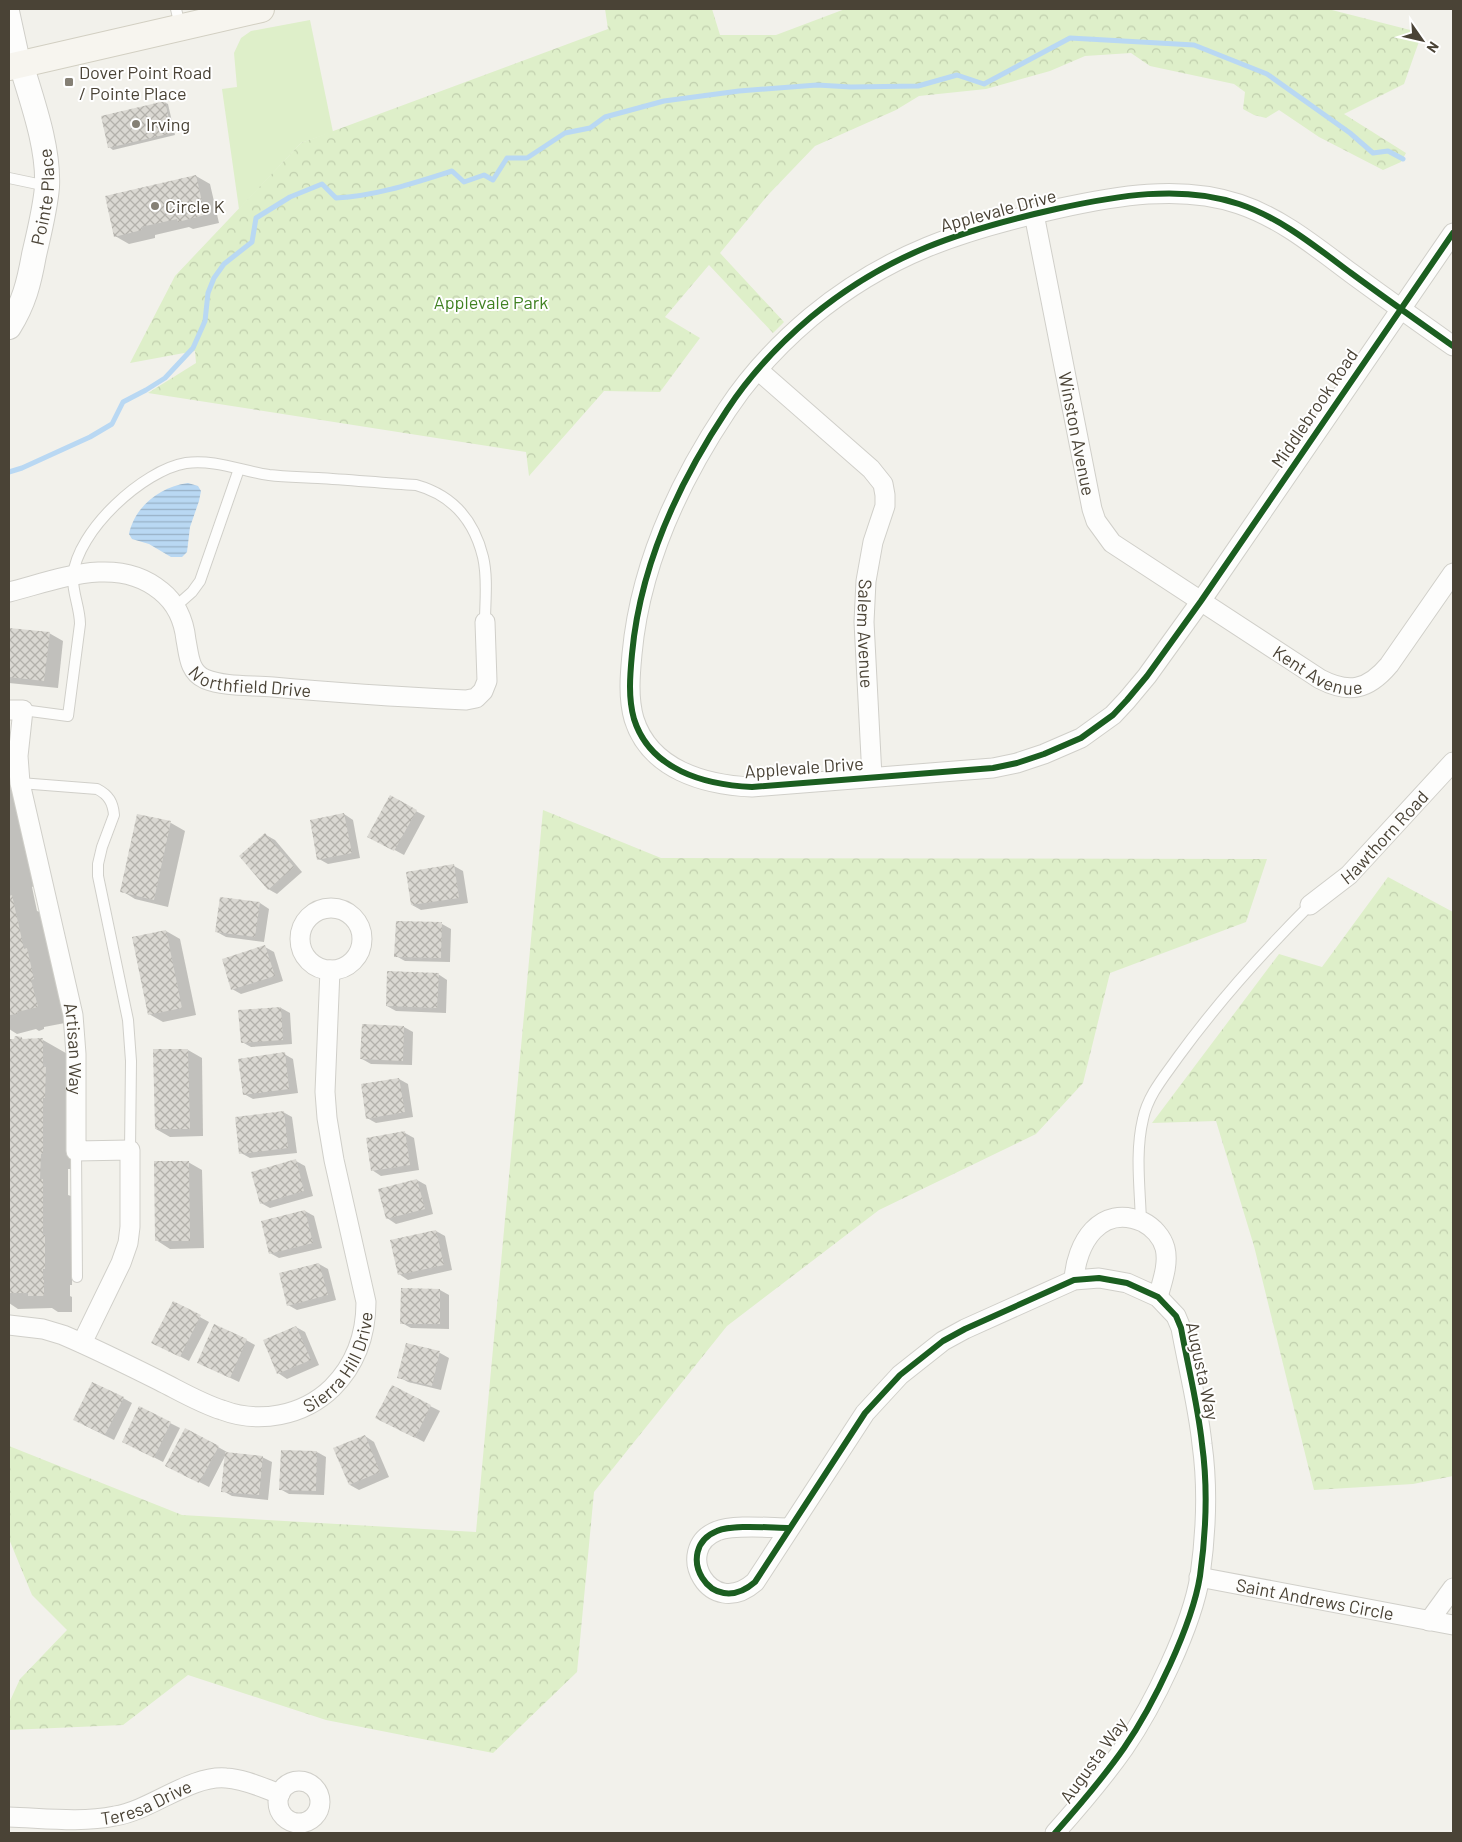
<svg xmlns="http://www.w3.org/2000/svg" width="1462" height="1842" font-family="Barlow,sans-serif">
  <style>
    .grass { fill: #deefc9 }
    .forest { fill: url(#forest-crowns) }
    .water { fill: url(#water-rules) }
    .shadow { fill: #0003 }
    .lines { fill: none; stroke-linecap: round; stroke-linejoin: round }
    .stream { stroke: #b9d8f3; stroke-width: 5 }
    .building { fill: url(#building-cross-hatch) }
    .service-casing { stroke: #d0cfc9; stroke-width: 12 }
    .minor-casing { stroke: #d0cfc9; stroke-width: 21 }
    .tertiary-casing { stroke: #d0cfc9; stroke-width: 26 }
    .secondary-casing { stroke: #d2cfc2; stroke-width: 28 }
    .service { stroke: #fdfdfc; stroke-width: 10 }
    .minor { stroke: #fdfdfc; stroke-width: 19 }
    .tertiary { stroke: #fdfdfc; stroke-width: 24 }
    .secondary { stroke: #f7f5ef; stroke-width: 26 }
    .cycleway-casing { stroke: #fff; stroke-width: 9 }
    .cycleway { stroke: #1b5e20; stroke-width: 6 }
    .poi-dot { fill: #858075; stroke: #fff; stroke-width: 2 }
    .labels { text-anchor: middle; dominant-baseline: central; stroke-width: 4; stroke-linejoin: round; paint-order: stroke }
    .poi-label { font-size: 18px; fill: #4a4336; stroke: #fff; text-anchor: start }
    .street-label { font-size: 18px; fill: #4a4336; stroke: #fff }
    .park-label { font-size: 18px; fill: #418223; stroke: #fff }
  </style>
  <defs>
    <pattern id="forest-crowns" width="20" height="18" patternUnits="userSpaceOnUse" patternTransform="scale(1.25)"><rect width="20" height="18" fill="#deefc9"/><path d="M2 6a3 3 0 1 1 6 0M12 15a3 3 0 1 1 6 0" fill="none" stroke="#c0cead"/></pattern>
    <pattern id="water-rules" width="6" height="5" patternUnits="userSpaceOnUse" patternTransform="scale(1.25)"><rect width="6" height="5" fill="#b9d8f3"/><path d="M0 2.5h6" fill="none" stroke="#98b1c6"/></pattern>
    <pattern id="building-cross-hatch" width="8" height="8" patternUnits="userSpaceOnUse" patternTransform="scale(1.25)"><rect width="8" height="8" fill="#dad8d2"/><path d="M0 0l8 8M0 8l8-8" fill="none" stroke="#b3b1ab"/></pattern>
  </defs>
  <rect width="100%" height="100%" fill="#f2f1eb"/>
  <polygon class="grass" points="310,20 333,132 301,143 239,209 222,89 237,87 234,53 241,38 251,31"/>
  <g class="forest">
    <polygon points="605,9 712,9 720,35 776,35 845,9 1328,9 1422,33 1404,84 1344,114 1406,153 1401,162 1383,170 1319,137 1279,110 1266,118 1254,115 1243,109 1245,92 1234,84 1150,66 1131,53 1085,56 1050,71 986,89 919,96 896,110 815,146 768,195 720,253 784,322 773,333 709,265 665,317 700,338 660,392 604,391 529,476 526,452 148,393 196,363 195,351 130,363 175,276 301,143 608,29"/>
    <polygon points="543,810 661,858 1267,859 1246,922 1110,973 1083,1083 1036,1134 879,1210 727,1326 594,1492 577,1672 493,1753 326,1720 188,1675 123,1725 9,1730 9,1703 20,1679 67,1630 32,1595 9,1539 9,1446 182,1515 476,1532"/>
    <polygon points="1388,877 1453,912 1453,1476 1413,1484 1314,1490 1254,1246 1216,1121 1152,1123 1279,954 1322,967"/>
  </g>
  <path class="water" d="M188 483 198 486 201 491 199 501 190 527 187 552 182 557H171L149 544 132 539 129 534C135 506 160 487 188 483Z"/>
  <g class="shadow">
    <polygon points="164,102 168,104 175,135 113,150 109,147"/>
    <polygon points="196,176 210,184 219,223 193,229 189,227 155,235 155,238 129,244 115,236"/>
    <polygon points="9,629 49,633 63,641 58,688 9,683"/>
    <polygon points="9,772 34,886 32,887 37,911 40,912 52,964 55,966 65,1023 44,1027 44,1029 39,1031 36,1029 17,1034 9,1029"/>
    <polygon points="390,797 425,816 404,855 376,840"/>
    <polygon points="344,814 353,820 360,858 328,864 319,859"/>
    <polygon points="138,815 171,823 185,831 168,907 135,899 122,891"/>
    <polygon points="266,835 275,840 302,872 277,894 268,889"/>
    <polygon points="454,866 463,871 468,903 421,910 412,905"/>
    <polygon points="260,903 269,909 264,942 226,937 217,932"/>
    <polygon points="442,924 451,929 450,962 405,961 396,956"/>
    <polygon points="166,931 180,939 196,1015 163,1022 149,1014"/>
    <polygon points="265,947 274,952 283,981 241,994 232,989"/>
    <polygon points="438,974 447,980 446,1013 396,1011 387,1006"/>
    <polygon points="281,1008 290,1013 292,1044 251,1047 242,1042"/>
    <polygon points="363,1025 404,1027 413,1032 412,1065 371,1064 362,1059"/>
    <polygon points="21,1038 25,1040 43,1040 71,1056 71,1169 68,1169 68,1195 71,1196 71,1252 72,1253 72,1285 70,1285 70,1296 72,1297 72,1312 58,1312 52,1308 18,1309 9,1303 9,1040"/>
    <polygon points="188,1050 202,1058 203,1136 170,1137 156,1129"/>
    <polygon points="284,1054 293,1059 298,1093 253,1099 244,1094"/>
    <polygon points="399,1079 408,1084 413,1117 376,1123 367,1118"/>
    <polygon points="283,1112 292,1117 297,1153 250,1158 241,1153"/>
    <polygon points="405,1133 414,1138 419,1170 381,1176 372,1170"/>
    <polygon points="296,1161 305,1166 313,1196 270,1208 261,1203"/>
    <polygon points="188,1162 202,1170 204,1248 170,1249 156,1240"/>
    <polygon points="417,1180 426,1185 433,1214 396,1224 387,1218"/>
    <polygon points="305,1211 314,1216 322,1248 279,1258 270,1253"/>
    <polygon points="436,1231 445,1236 452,1270 408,1280 399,1274"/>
    <polygon points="319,1264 328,1269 336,1300 297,1310 288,1305"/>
    <polygon points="440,1290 449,1295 449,1329 411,1328 402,1323"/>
    <polygon points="174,1303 209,1322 189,1361 162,1347"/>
    <polygon points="296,1327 305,1332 319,1365 287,1379 278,1373"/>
    <polygon points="246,1340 255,1345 239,1382 199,1363"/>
    <polygon points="407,1345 440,1353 449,1358 441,1390 408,1382 399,1377"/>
    <polygon points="392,1387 440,1411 424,1442 386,1422"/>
    <polygon points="123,1398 132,1403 114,1440 84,1425"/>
    <polygon points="140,1408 180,1428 163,1462 132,1446"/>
    <polygon points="365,1436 374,1442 389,1477 359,1490 350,1485"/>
    <polygon points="218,1447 227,1452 226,1454 262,1457 272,1462 268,1500 232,1496 223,1491 226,1454 209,1487 176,1470"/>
    <polygon points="317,1452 326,1457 324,1495 289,1494 280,1489"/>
  </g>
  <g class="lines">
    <path class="stream" d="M9 472 22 468 90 437 112 424 123 402 146 390 165 378 193 348 205 321 208 293 214 278 224 264 252 242 256 218 290 197 322 184 336 198C376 196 414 183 452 171L464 182 484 175 493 180 507 158H527L565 133 590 128 605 117 664 101 739 91 817 85 851 87 918 86 957 75 984 84 1070 38 1194 45 1267 74 1350 133 1373 153 1388 151 1403 159"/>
  </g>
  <g class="building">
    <polygon points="165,101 172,133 108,148 101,116"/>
    <polygon points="196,175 205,215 178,222 177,219 141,227 142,230 114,237 105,196"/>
    <polygon points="9,628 50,632 44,681 9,677"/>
    <polygon points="390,795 417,810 394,851 367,837"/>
    <polygon points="344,813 352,853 317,860 310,820"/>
    <polygon points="137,814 171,821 154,900 120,892"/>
    <polygon points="265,833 294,867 268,890 239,856"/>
    <polygon points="454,864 459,898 411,905 406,872"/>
    <polygon points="12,895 24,949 27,948 34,979 31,980 38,1007 17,1012 17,1014 10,1015 9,896"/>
    <polygon points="220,897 260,902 255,937 215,932"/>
    <polygon points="396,921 442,922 441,958 394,957"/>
    <polygon points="166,930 182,1008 148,1015 132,937"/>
    <polygon points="265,945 275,976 231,990 222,959"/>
    <polygon points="387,971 439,973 437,1008 386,1006"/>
    <polygon points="281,1007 283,1040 241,1043 238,1010"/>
    <polygon points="362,1024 404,1026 403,1061 360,1059"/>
    <polygon points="15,1036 22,1037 22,1039 43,1038 43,1066 46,1067 45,1098 43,1098 43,1153 41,1154 40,1179 43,1179 43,1235 45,1235 45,1269 43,1269 43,1280 44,1280 44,1296 28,1296 28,1293 9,1293 9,1039 14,1039"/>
    <polygon points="153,1049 188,1049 190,1129 155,1129"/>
    <polygon points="285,1052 289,1089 243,1095 238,1059"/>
    <polygon points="399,1078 405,1112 366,1119 361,1084"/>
    <polygon points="284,1111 288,1148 239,1154 235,1117"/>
    <polygon points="405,1131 410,1165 371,1171 366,1138"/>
    <polygon points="296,1159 304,1191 260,1204 251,1172"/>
    <polygon points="154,1161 189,1161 190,1241 155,1241"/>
    <polygon points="417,1179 425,1209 386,1219 378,1189"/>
    <polygon points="305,1210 313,1243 269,1254 261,1221"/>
    <polygon points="436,1230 444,1265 398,1275 390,1240"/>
    <polygon points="319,1263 328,1295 287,1306 279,1273"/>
    <polygon points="401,1288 440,1289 440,1324 400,1324"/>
    <polygon points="173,1301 201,1315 180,1357 151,1343"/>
    <polygon points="214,1324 247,1339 230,1378 197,1363"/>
    <polygon points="296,1326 311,1360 277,1374 263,1340"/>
    <polygon points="406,1343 440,1351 432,1386 397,1378"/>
    <polygon points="92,1382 124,1397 105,1435 73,1420"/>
    <polygon points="392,1385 431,1405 415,1438 375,1418"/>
    <polygon points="139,1406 171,1422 154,1458 122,1442"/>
    <polygon points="185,1428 219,1446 199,1483 165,1466"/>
    <polygon points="365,1435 380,1472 349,1485 333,1448"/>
    <polygon points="281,1450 317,1451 316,1491 279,1490"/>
    <polygon points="225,1452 263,1456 259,1495 221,1492"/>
  </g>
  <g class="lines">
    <defs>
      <g id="service">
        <polyline points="176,9 180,26"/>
        <polyline points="9,178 47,186"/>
        <polyline points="175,607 192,592 200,581 239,469"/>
        <path d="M23 710 68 716 80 624C80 608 72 592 73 576 77 531 143 470 186 463 214 459 242 471 269 475 285 477 302 477 318 478 351 480 383 483 416 485 452 495 474 520 483 557 488 578 485 601 485 622"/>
        <path d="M20 783 97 789C109 795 113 803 114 815L102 847 98 864V876L128 1020 131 1061 130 1150"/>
        <polyline points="76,1151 77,1277"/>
        <path d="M1141 1222C1140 1188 1135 1152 1143 1119 1148 1095 1164 1077 1178 1057 1218 1002 1262 953 1310 905"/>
      </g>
      <g id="minor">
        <polyline points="9,9 21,64"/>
        <path id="s1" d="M1034 214 1092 509 1096 521 1112 543 1320 679C1349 694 1368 690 1389 665L1453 573"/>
        <path d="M1453 233 1201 601 1147 676 1127 700 1113 715 1081 738 1044 754 1017 763 993 768 752 787C705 785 650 770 634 719 628 698 630 675 632 654 640 566 679 482 727 410 750 375 779 344 811 317 887 254 962 230 1056 209 1115 196 1181 184 1239 204 1281 218 1316 247 1351 273 1385 298 1419 322 1453 346"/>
        <path id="s2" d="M758 370 871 469 883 484 885 495V506L873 542 866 581 864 622 872 777"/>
        <path id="s3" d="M9 592C57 580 117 554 161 591 176 603 184 621 186 640 189 655 189 672 205 679 225 687 251 685 273 687 337 693 401 697 466 700L476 698 483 691 487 681 485 622"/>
        <path id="s4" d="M9 710H23L18 756 20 783 73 1015 76 1054V1151L130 1150V1227L128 1243 121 1263 82 1343"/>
        <path id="s5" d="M1310 905 1349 875 1453 762"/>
        <circle cx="331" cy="939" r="31"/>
        <path d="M1074 1280C1076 1244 1100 1203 1143 1222 1153 1227 1162 1237 1165 1248 1169 1264 1162 1282 1158 1297"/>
        <path id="s6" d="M9 1325 43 1329 63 1335C96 1349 128 1365 160 1381 180 1391 200 1403 222 1410 259 1424 303 1416 332 1388 356 1364 366 1335 366 1302L334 1160 327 1118 325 1092 330 970"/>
        <path d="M790 1528C772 1528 733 1524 717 1531 672 1549 710 1621 755 1582L865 1413 900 1375 943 1341 965 1329 1074 1280 1099 1278 1127 1283 1158 1297 1176 1316 1181 1328C1188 1367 1198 1405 1202 1444 1208 1487 1206 1533 1200 1576 1192 1626 1153 1706 1124 1748 1103 1778 1079 1806 1055 1833"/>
        <path id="s7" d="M1199 1577 1453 1625"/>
        <polyline points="1429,1621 1453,1588"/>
        <circle cx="299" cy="1802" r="21"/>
        <path id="s8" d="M9 1817C43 1818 81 1823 115 1816 152 1810 190 1775 226 1778 245 1779 263 1788 280 1794"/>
      </g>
      <g id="tertiary">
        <path id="s9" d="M9 327C24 303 29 283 34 255 39 233 45 210 47 187 49 147 32 101 21 64"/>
      </g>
      <polyline id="secondary" points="9,67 261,9"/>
    </defs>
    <use href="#service" class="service-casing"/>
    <use href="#minor" class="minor-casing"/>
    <use href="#tertiary" class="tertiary-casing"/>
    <use href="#secondary" class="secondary-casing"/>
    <use href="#service" class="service"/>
    <use href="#minor" class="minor"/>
    <use href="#tertiary" class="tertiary"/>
    <use href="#secondary" class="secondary"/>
    <defs>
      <g id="cycleway">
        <path d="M1453 233 1201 601 1147 676 1127 700 1113 715 1081 738 1044 754 1017 763 993 768 752 787C705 785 650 770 634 719 628 698 630 675 632 654 640 566 679 482 727 410 750 375 779 344 811 317 887 254 962 230 1056 209 1115 196 1181 184 1239 204 1281 218 1316 247 1351 273 1385 298 1419 322 1453 346"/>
        <path d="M790 1528C772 1528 733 1524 717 1531 672 1549 710 1621 755 1582L865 1413 900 1375 943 1341 965 1329 1074 1280 1099 1278 1127 1283 1158 1297 1176 1316 1181 1328C1188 1367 1198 1405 1202 1444 1208 1487 1206 1533 1200 1576 1192 1626 1153 1706 1124 1748 1103 1778 1079 1806 1055 1833"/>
      </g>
    </defs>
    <use href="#cycleway" class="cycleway-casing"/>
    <use href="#cycleway" class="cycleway"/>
  </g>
  <g class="poi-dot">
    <rect x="64" y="77" width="10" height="10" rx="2.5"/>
    <circle cx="136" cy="124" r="5"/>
    <circle cx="155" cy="206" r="5"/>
  </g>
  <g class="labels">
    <g class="poi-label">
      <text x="79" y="72">Dover Point Road<tspan x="79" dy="21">/ Pointe Place</tspan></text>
      <text x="146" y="124">Irving</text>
      <text x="165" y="206">Circle K</text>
    </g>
    <g class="street-label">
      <text stroke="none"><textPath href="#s9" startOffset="136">Pointe Place</textPath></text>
      <text transform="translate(998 210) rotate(-15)">Applevale Drive</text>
      <text transform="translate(1314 408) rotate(-56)">Middlebrook Road</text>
      <text stroke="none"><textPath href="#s1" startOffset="224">Winston Avenue</textPath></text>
      <text stroke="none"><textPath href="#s2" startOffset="322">Salem Avenue</textPath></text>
      <text stroke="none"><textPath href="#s1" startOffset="584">Kent Avenue</textPath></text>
      <text stroke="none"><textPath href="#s3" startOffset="306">Northfield Drive</textPath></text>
      <text transform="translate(804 767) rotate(-4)">Applevale Drive</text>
      <text stroke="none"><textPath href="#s5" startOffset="101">Hawthorn Road</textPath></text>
      <text stroke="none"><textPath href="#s4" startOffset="359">Artisan Way</textPath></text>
      <text stroke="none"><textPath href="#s6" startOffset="375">Sierra Hill Drive</textPath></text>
      <text transform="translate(1203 1371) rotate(78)">Augusta Way</text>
      <text stroke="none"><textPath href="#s7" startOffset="118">Saint Andrews Circle</textPath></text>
      <text transform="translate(1093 1760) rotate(-54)">Augusta Way</text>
      <text stroke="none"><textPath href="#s8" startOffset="140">Teresa Drive</textPath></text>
    </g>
    <g class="park-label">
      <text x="491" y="302">Applevale Park</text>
    </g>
  </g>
  <rect width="1462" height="1842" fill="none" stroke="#4a4336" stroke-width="20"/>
  <g transform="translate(1422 40) rotate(124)" stroke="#ffffff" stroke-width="4" paint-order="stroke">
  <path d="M0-4L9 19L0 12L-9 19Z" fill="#4a4336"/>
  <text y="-8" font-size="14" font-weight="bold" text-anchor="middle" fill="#4a4336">N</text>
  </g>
</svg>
